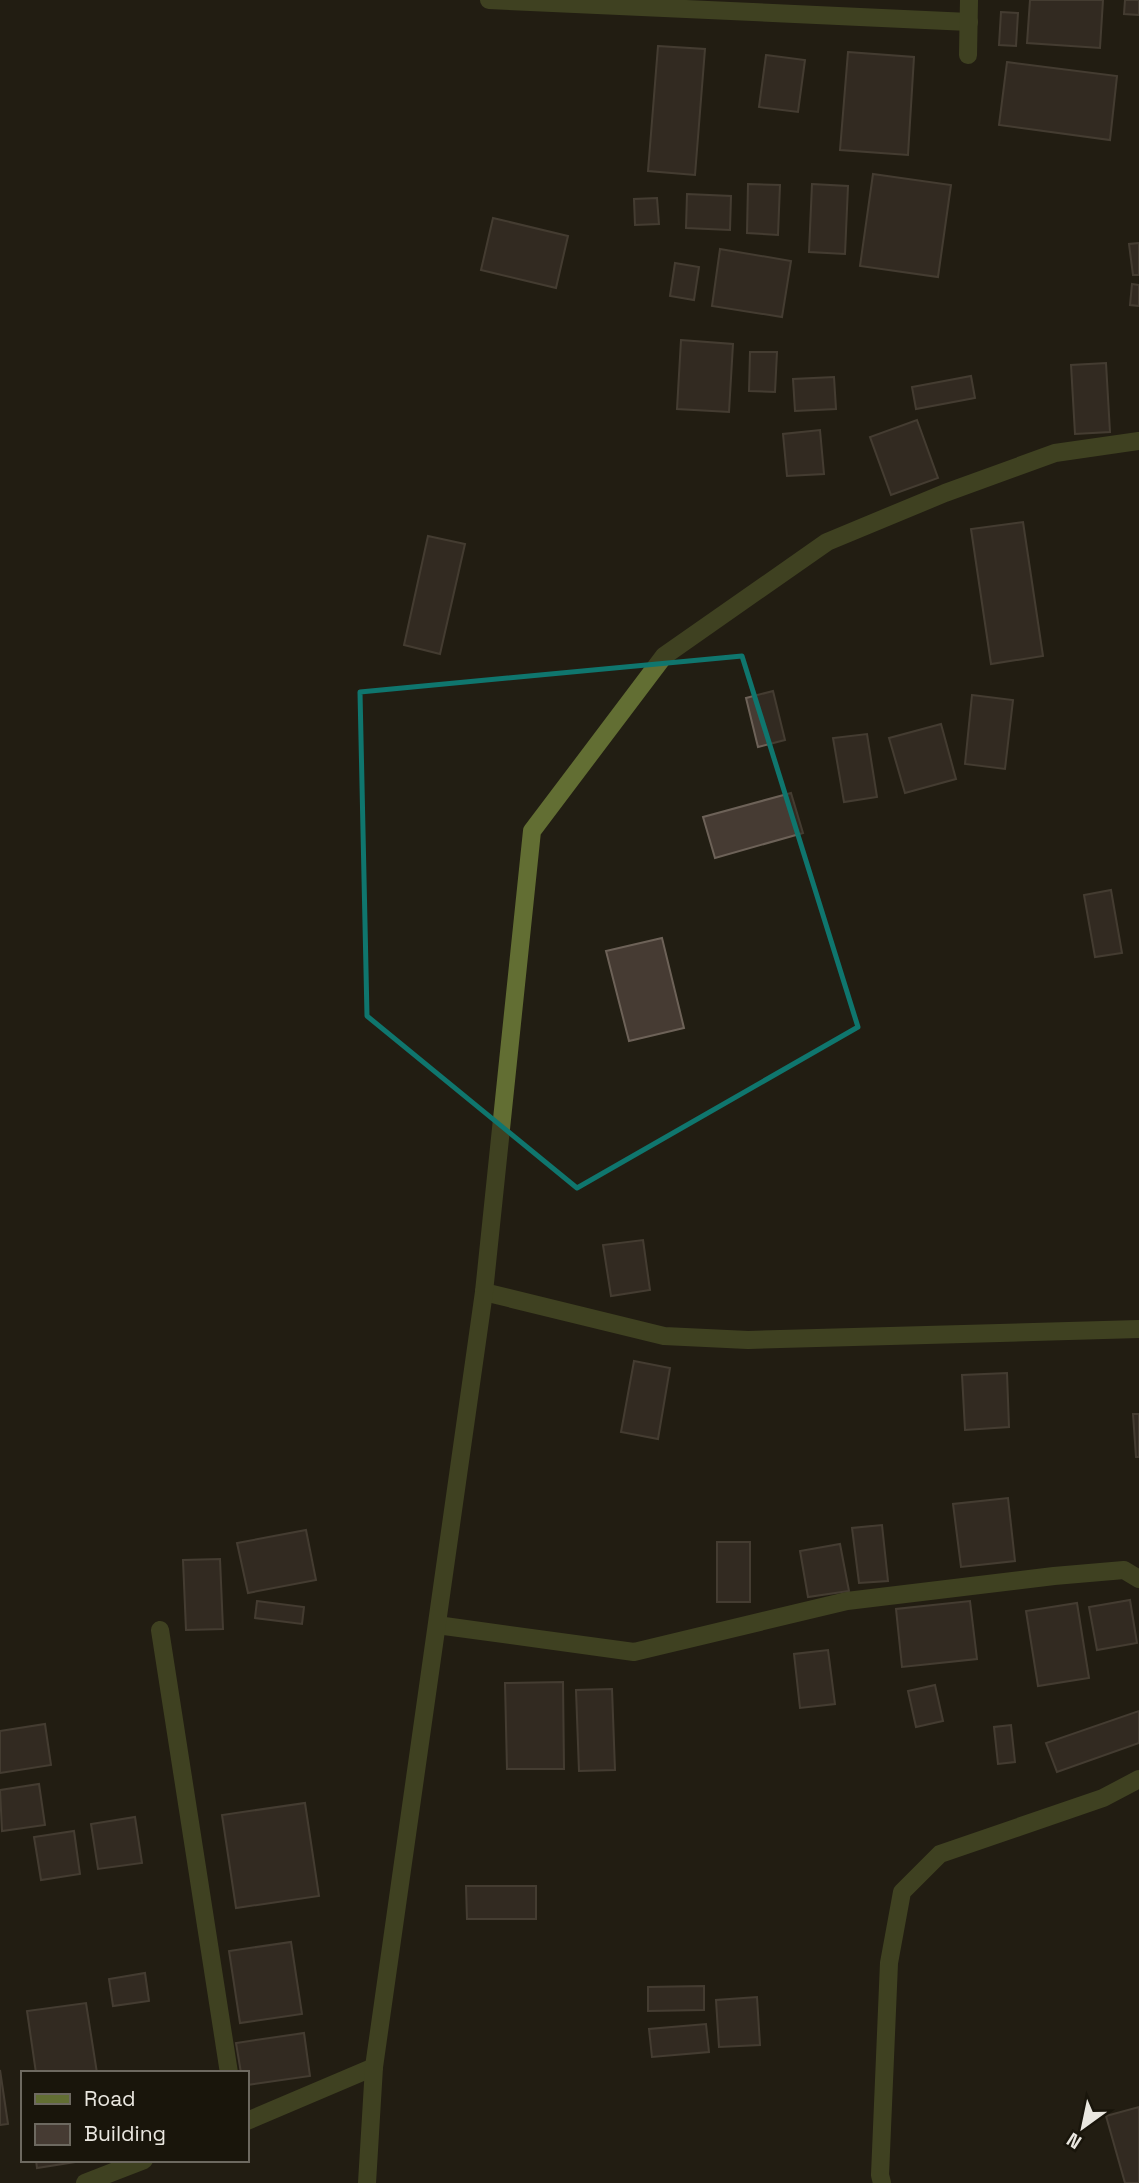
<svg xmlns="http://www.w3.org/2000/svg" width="1139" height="2183" font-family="'Space Grotesk',sans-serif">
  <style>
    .building { fill: #463b33; stroke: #6d6258; stroke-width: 2 }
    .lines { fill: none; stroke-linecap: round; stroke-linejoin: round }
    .street { stroke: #626e33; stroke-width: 18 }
    .marked { fill: none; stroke: #0f766e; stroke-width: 5; stroke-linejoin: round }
  </style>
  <rect width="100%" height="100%" fill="#221e13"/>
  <g class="building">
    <polygon points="1030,0 1103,0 1100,48 1027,43"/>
    <polygon points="1125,0 1139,0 1139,15 1124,14"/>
    <polygon points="1001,12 1018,13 1016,46 999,45"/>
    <polygon points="658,46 705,49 695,175 648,171"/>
    <polygon points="848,52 914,57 908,155 840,150"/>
    <polygon points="766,55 805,60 798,112 759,107"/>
    <polygon points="1007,62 1117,76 1110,140 999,125"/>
    <polygon points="873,174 951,185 938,277 860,266"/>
    <polygon points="748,184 780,185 778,235 747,233"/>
    <polygon points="812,184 848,186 845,254 809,252"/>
    <polygon points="687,194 731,196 730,230 686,228"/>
    <polygon points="657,198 659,224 635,225 634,199"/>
    <polygon points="493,218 568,236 556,288 481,270"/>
    <polygon points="1139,243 1139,275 1133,275 1129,244"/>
    <polygon points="720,249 791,261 782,317 712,306"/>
    <polygon points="675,263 699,267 694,300 670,296"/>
    <polygon points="1132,284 1139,285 1139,306 1130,305"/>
    <polygon points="681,340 733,344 729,412 677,409"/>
    <polygon points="750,352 777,352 775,392 749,391"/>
    <polygon points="1106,363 1110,432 1075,434 1071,365"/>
    <polygon points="971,376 975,398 916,409 912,387"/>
    <polygon points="834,377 836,409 795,411 793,379"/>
    <polygon points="917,420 938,478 891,495 870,437"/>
    <polygon points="820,430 824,474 787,476 783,434"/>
    <polygon points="1023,522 1043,656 991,664 971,529"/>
    <polygon points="428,536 465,544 440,654 404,645"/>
    <polygon points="773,691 785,740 758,747 746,698"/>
    <polygon points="972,695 1013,700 1005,769 965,764"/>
    <polygon points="941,724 956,779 905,793 889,738"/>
    <polygon points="867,734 877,797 844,802 833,738"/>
    <polygon points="791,793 803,833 715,858 703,817"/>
    <polygon points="1111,890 1122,953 1095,957 1084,895"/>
    <polygon points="662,938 684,1028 629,1041 606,951"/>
    <polygon points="643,1240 650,1290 611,1296 603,1245"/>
    <polygon points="634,1361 670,1368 658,1439 621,1432"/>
    <polygon points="1007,1373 1009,1427 965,1430 962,1375"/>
    <polygon points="1133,1414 1139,1414 1139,1457 1136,1457"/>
    <polygon points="1008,1498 1015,1561 961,1567 953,1504"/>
    <polygon points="882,1525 888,1581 859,1583 852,1528"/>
    <polygon points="306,1530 316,1580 248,1593 237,1543"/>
    <rect x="717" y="1542" width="33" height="60"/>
    <polygon points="840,1544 849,1591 808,1597 800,1551"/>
    <polygon points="220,1559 223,1629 186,1630 183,1560"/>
    <polygon points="1130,1600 1137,1643 1097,1650 1089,1607"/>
    <polygon points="257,1601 304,1607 302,1624 255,1618"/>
    <polygon points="970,1601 977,1659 902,1667 896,1609"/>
    <polygon points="1077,1603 1089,1678 1038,1686 1026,1611"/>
    <polygon points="828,1650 835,1704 800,1708 794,1654"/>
    <polygon points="563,1682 564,1769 507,1769 505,1683"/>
    <polygon points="935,1685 943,1721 916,1727 908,1691"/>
    <polygon points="612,1689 615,1770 579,1771 576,1690"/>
    <polygon points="1139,1711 1139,1743 1057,1772 1046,1743"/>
    <polygon points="45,1724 51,1765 0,1773 0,1731"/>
    <polygon points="1011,1725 1015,1762 998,1764 994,1727"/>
    <polygon points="39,1784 45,1825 2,1831 0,1790"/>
    <polygon points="305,1803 319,1896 236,1908 222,1815"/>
    <polygon points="135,1817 142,1863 98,1869 91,1824"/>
    <polygon points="74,1831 80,1874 41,1880 34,1837"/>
    <polygon points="466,1886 536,1886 536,1919 467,1919"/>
    <polygon points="291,1942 302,2014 240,2023 229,1951"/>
    <polygon points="145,1973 149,2001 113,2006 109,1979"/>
    <polygon points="704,1986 704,2010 648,2011 648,1987"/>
    <polygon points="757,1997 760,2045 719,2047 716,2000"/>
    <polygon points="86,2003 97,2073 36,2073 27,2011"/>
    <polygon points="706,2024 709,2052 652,2057 649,2029"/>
    <polygon points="304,2033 310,2076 247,2085 247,2073 241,2073 236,2043"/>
    <polygon points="0,2070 8,2124 0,2125"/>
    <polygon points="1139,2107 1139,2183 1125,2183 1106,2116"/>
    <polygon points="36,2160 88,2160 37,2168"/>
  </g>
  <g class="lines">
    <g class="street">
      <polyline points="489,0 969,22"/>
      <polyline points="968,55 969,0"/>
      <polyline points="484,1292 664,1336 748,1340 1139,1329"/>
      <polyline points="437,1625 634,1652 847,1601 1054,1576 1124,1570 1139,1579"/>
      <polyline points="160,1630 229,2073"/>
      <polyline points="247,2121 374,2067"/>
      <polyline points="85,2183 144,2160"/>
      <polyline points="367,2183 374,2067 484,1292 532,831 664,656 827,542 945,493 1055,453 1139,441"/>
      <polyline points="882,2183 880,2175 889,1963 902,1892 940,1854 1103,1798 1139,1779"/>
    </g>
  </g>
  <path d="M0 0H1139V2183H0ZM742 656 858 1027 577 1188 367 1016 360 692Z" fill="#221e13" fill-opacity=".55" fill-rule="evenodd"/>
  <path class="marked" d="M742 656 858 1027 577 1188 367 1016 360 692Z"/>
  <rect x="21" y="2071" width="228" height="91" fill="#19150b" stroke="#6d6960" stroke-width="2"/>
  <rect x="35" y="2094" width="35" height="10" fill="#626e33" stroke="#6d6960" stroke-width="2"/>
  <text x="84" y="2106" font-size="21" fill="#eae7e0">Road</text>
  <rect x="35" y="2124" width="35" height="21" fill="#463b33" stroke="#6d6960" stroke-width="2"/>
  <text x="84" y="2141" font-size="21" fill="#eae7e0">Building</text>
  <g transform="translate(1083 2127) rotate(213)" stroke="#19150b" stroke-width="5" paint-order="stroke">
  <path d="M0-5L12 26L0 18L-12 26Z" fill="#eae7e0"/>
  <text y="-10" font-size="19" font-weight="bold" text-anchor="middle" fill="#eae7e0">N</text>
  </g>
</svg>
